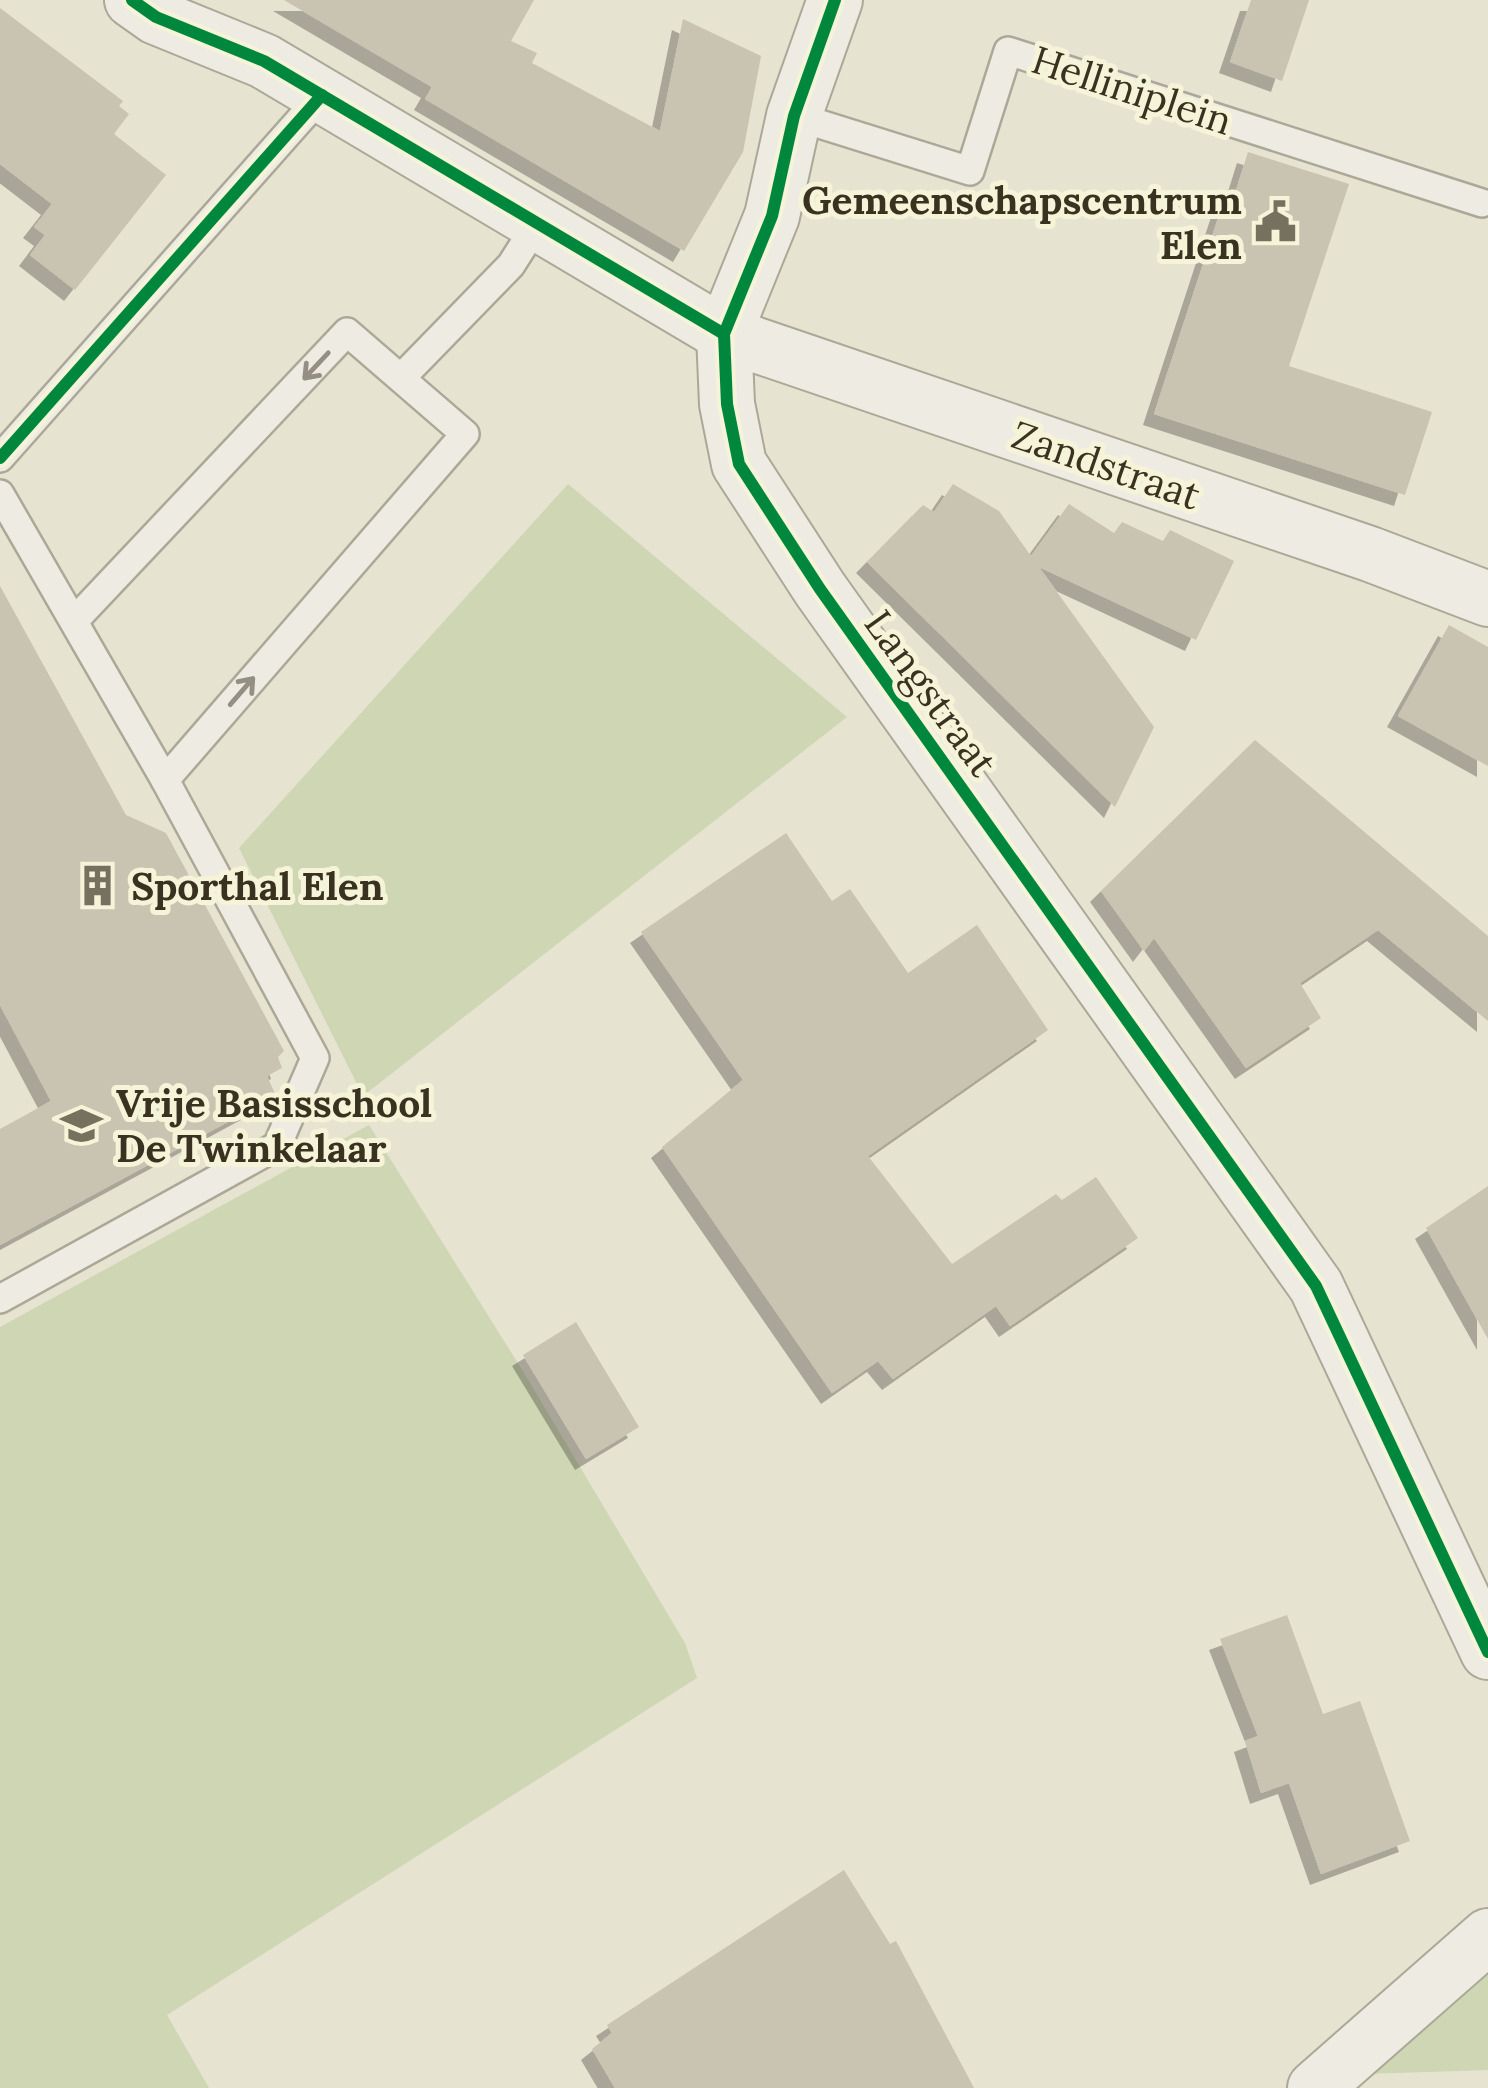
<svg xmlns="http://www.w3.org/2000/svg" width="1488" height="2088" font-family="Lora,serif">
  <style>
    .green { fill: #cfd6b3 }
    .building { fill: #c9c3b1; filter: url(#shadow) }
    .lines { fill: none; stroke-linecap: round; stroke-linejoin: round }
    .service-casing { stroke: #aba898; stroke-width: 32 }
    .minor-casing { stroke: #aba898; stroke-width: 58 }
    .service { stroke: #eeece2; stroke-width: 27 }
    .minor { stroke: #eeece2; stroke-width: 54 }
    .cycleway-casing { stroke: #f5f3d8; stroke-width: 20 }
    .cycleway { stroke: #00873e; stroke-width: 12 }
    .oneway { stroke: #948f82 }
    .labels { text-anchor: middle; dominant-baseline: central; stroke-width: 10; stroke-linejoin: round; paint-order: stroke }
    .street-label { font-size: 39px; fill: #3a3221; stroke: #f5f3d8 }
    .poi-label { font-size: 39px; font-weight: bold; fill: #3a3221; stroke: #f5f3d8; text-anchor: start }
  </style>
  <defs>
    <filter id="shadow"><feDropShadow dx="-11" dy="11" stdDeviation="0" flood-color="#0004"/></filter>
  </defs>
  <rect width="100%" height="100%" fill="#e6e3d0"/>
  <g class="green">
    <polygon points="568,484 847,717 363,1096 239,848"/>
    <polygon points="369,1125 521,1368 685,1643 697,1678 167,2015 209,2088 0,2088 0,1327"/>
    <polygon points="1488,1972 1488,2070 1366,2074"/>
  </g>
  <g class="building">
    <polygon points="284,0 534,0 511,41 537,53 532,63 660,131 683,19 761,56 743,152 684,251 425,99 432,87"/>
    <polygon points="1251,0 1309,0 1282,81 1230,62"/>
    <polygon points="0,8 123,101 119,106 129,114 114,134 166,175 75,290 30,255 45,235 34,227 52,204 0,164"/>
    <polygon points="1248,152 1349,184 1289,366 1432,412 1405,495 1154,414 1224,200 1232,203"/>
    <polygon points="953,484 999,511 1031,556 1069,504 1114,533 1122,522 1163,541 1170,530 1234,561 1196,640 1039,567 1154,727 1115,807 867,562 923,505 934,512"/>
    <polygon points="0,586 126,815 166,833 284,1051 278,1057 282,1068 267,1076 276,1096 0,1245 0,1129 51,1101 0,1005"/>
    <polygon points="1449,625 1488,647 1488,766 1398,716"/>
    <polygon points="1255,740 1488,936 1488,1021 1378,930 1300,983 1321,1018 1246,1068 1154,938 1144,951 1101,891"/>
    <polygon points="786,833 832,901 850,889 908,973 977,925 1048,1030 868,1156 952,1264 1056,1194 1062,1200 1096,1177 1138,1238 1010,1326 996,1306 893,1379 878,1361 832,1393 662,1147 743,1080 641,932"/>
    <polygon points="1488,1186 1488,1339 1426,1228"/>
    <polygon points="576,1322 639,1427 586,1459 523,1355"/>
    <polygon points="1287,1615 1323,1714 1360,1701 1410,1841 1321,1874 1289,1783 1261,1793 1245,1741 1258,1736 1220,1639"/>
    <polygon points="844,1870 890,1944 896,1941 974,2088 615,2088 592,2049 612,2033 607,2025"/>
  </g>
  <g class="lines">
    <defs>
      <g id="service">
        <polyline points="794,116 970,171 1008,51 1482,203"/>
        <polyline points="401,378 511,265 537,224"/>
        <polyline points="0,458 322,95"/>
        <polyline points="0,494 165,780 315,1058 277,1146 0,1299"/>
        <polyline points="75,620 347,332 465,434 165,780"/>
      </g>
      <g id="minor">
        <polyline points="132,0 156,17 264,61 724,334 1370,554 1488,599"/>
        <polyline points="835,0 794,116 772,216 724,334 727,404 739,464 820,589 1316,1286 1488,1652"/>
        <polyline points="1315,2088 1488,1936"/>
      </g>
    </defs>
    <use href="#service" class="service-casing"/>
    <use href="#minor" class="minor-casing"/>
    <use href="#service" class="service"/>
    <use href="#minor" class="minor"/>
    <defs>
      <g id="cycleway">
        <polyline points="132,0 156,17 264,61 724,334"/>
        <polyline points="835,0 794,116 772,216 724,334 727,404 739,464 820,589 1316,1286 1488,1652"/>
        <polyline points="0,458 322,95"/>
      </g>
    </defs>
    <use href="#cycleway" class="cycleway-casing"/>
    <use href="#cycleway" class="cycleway"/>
  </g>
  <defs><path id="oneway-shaft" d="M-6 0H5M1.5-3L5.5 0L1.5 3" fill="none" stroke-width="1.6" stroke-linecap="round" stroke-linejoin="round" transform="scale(3)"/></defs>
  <g class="oneway">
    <use href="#oneway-shaft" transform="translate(316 366) rotate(133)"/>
    <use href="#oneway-shaft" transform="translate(242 691) rotate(-49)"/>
  </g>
  <defs>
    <symbol id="civic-bare" viewBox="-9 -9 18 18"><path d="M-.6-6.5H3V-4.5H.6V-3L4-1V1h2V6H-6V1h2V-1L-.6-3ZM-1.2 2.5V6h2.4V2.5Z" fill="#76705e" stroke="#f5f3d8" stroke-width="2.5" paint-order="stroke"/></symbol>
    <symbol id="building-bare" viewBox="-9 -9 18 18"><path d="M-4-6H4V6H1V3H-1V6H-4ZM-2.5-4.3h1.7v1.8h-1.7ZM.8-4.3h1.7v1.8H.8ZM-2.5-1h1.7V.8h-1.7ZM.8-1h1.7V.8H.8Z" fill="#76705e" stroke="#f5f3d8" stroke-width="2.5" paint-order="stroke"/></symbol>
    <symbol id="school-bare" viewBox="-9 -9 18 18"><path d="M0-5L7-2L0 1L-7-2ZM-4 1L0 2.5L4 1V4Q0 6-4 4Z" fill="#76705e" stroke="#f5f3d8" stroke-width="2.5" paint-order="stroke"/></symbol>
  </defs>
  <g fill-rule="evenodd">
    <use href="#civic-bare" x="1246" y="192" width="59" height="59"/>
    <use href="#building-bare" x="68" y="856" width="59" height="59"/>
    <use href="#school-bare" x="52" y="1096" width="59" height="59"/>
  </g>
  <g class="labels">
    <g class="street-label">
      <text transform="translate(1132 90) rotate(18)">Helliniplein</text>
      <text transform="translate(1106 465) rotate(19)">Zandstraat</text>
      <text transform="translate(931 693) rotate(54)">Langstraat</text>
    </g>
    <g class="poi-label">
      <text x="1242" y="200" text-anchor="end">Gemeenschapscentrum<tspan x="1242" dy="45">Elen</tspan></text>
      <text x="131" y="886">Sporthal Elen</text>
      <text x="116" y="1103">Vrije Basisschool<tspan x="116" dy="45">De Twinkelaar</tspan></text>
    </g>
  </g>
</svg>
